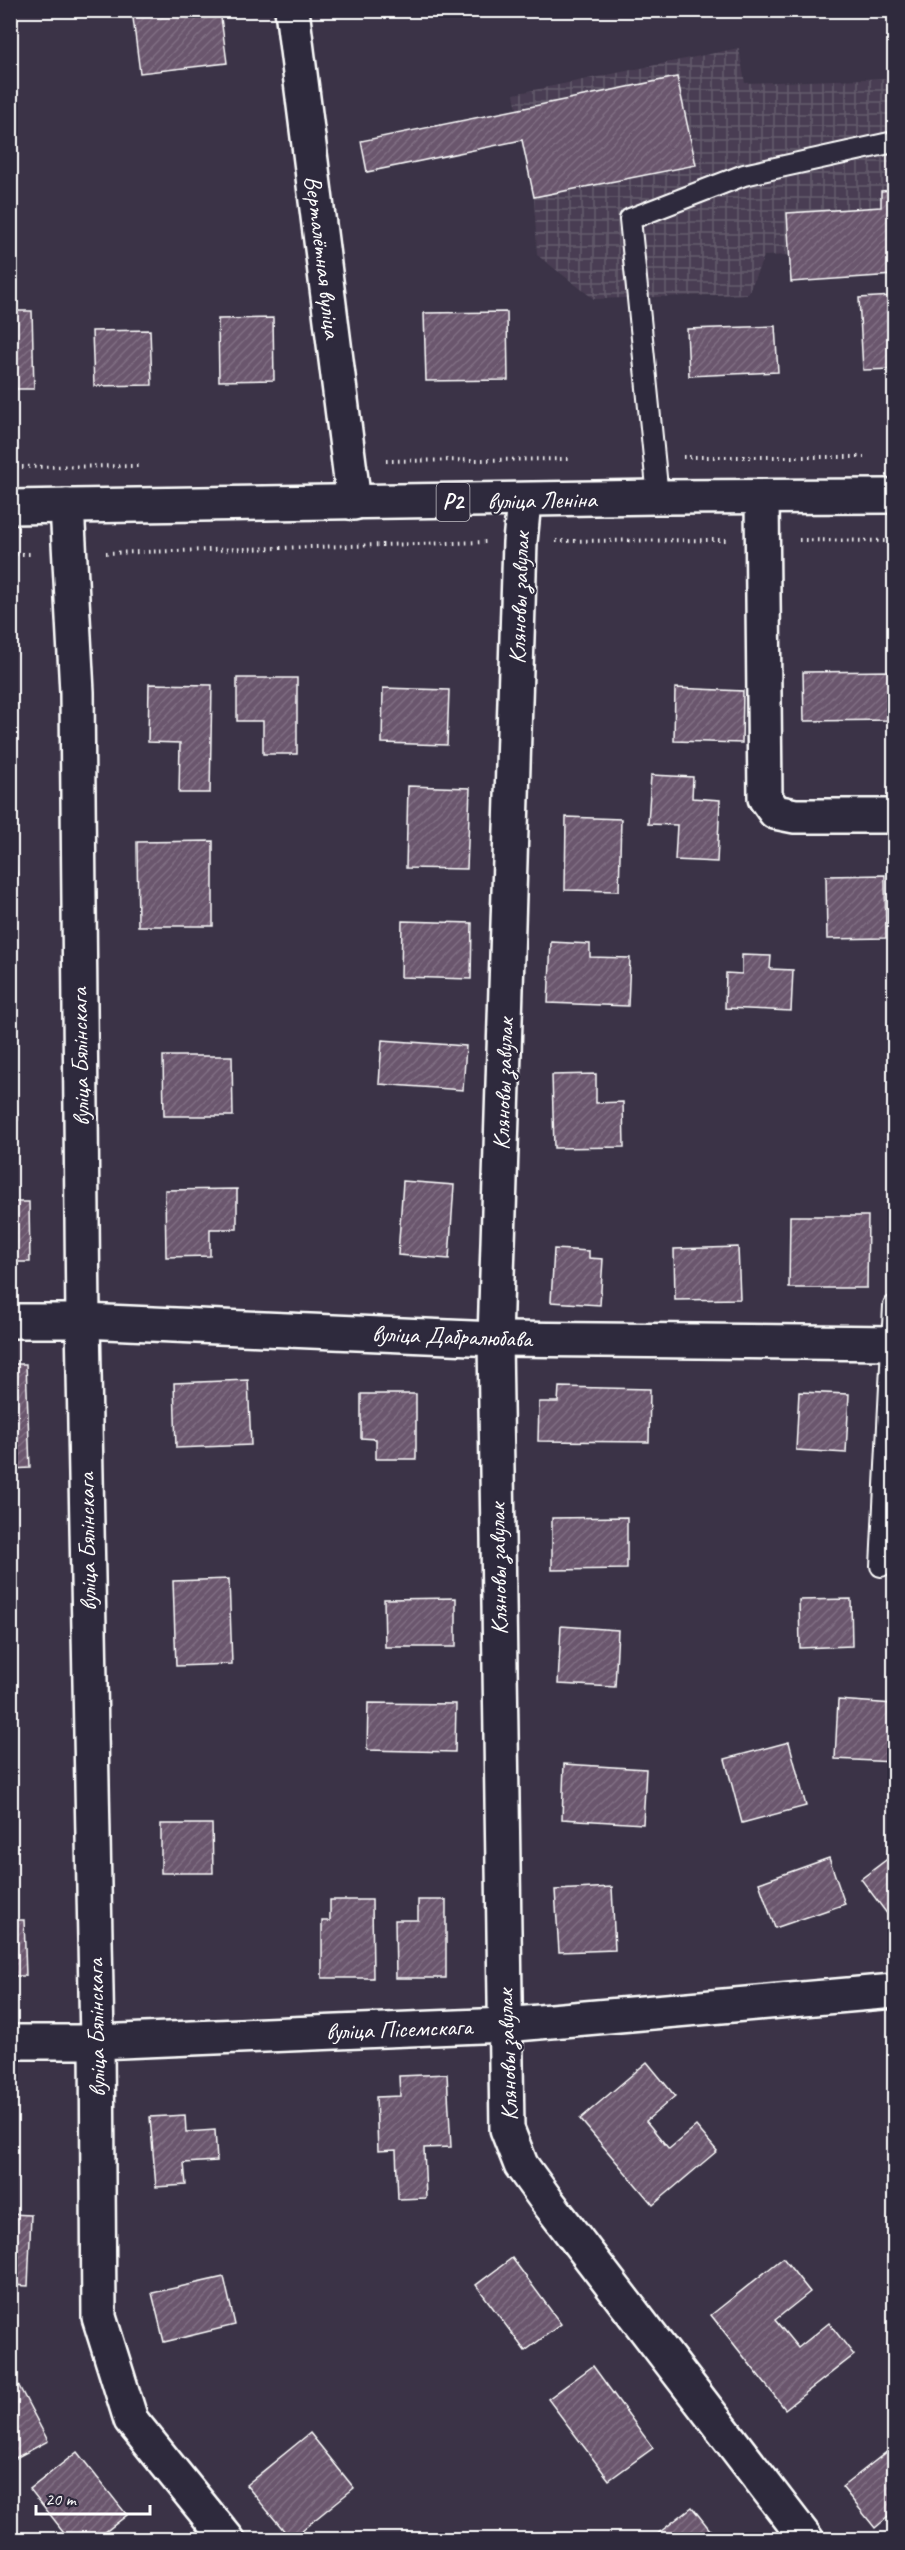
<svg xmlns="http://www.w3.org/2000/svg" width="905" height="2550" font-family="Caveat,sans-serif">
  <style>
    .industrial { fill: url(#industrial-grid) }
    .building { fill: url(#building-hatch); stroke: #fff; stroke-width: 1.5 }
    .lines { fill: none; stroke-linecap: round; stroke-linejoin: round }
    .lane-casing { stroke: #fff; stroke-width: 24 }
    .street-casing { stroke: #fff; stroke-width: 38 }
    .primary-casing { stroke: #fff; stroke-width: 38 }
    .path { stroke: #fff; stroke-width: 4; stroke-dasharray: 1.5 4.5; stroke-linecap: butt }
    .lane { stroke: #2f2a3d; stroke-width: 20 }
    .street { stroke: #2f2a3d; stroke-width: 33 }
    .primary { stroke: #2f2a3d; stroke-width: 33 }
    .labels { text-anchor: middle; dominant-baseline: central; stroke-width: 4.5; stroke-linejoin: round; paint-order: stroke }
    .shield { fill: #2f2a3d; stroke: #c1bfc5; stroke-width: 1.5 }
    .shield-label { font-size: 22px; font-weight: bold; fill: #fff }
    .street-label { font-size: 24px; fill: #fff; stroke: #2f2a3d }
  </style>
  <defs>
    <pattern id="industrial-grid" width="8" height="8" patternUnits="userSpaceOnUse" patternTransform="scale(1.5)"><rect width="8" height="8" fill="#493e52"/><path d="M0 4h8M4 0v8" fill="none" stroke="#645b6c"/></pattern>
    <pattern id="building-hatch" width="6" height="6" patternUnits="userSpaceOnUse" patternTransform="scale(1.5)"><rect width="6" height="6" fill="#6a566d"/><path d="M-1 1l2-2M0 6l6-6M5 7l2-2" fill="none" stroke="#806f83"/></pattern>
  </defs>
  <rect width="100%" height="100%" fill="#3b3347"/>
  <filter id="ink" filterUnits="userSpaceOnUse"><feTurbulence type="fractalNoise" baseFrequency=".0167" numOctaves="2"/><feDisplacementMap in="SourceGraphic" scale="12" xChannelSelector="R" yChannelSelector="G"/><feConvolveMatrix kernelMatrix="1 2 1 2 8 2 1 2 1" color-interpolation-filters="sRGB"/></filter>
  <g filter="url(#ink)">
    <polygon class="industrial" points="739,48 745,83 894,78 894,275 791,282 790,255 764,256 748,294 594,299 537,255 534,197 522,140 367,172 361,141 517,109 514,94"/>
    <g class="building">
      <polygon points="132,10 220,10 227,63 140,73"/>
      <polygon points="677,77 696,165 534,197 522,140 367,172 361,141"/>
      <polygon points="894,190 894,275 791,282 787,213 881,207 881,191"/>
      <polygon points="894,296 894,369 863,370 859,298"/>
      <polygon points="10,311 32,311 34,389 10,389"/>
      <polygon points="507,312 508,380 426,381 424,313"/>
      <polygon points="273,318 274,380 219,381 218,319"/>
      <polygon points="775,326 778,372 689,376 687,329"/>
      <polygon points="150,330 152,385 94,386 92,331"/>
      <polygon points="894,671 894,720 804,721 803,672"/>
      <polygon points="237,678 297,678 297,754 263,754 263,721 237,721"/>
      <polygon points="149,684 212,685 210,793 179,793 180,743 148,742"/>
      <polygon points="383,688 449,690 447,745 382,743"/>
      <polygon points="675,688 743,691 742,743 674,741"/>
      <polygon points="651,775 693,777 692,798 720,800 717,862 675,860 677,825 648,824"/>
      <polygon points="408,786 470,788 467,869 406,868"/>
      <polygon points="566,817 621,819 619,891 565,890"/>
      <polygon points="10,820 17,876 10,876"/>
      <polygon points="213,841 213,926 138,926 137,842"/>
      <polygon points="885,875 886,938 827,939 826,876"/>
      <polygon points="402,921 472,923 471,979 401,977"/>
      <polygon points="551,942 590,944 590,957 630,958 628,1006 548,1003"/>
      <polygon points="742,955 771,956 770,969 793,970 791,1011 725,1008 726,973 742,974"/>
      <polygon points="382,1040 466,1046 463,1090 379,1084"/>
      <polygon points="163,1056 232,1056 233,1116 164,1116"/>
      <polygon points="10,1061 12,1061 18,1120 10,1120"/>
      <polygon points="596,1074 596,1103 623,1102 624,1147 554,1148 552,1075"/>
      <polygon points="403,1181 454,1185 449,1259 398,1255"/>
      <polygon points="237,1189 237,1229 210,1229 210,1256 166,1257 165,1190"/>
      <polygon points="10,1202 29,1202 30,1262 10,1262"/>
      <polygon points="790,1216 868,1216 867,1288 789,1288"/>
      <polygon points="738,1247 740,1299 675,1300 674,1249"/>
      <polygon points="554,1249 589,1251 589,1258 603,1259 600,1305 551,1302"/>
      <polygon points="10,1364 26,1364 30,1468 10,1469"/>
      <polygon points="248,1380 251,1445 176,1448 174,1383"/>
      <polygon points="559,1387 650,1389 649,1442 538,1441 539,1402 558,1402"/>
      <polygon points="799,1392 849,1394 846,1453 796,1450"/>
      <polygon points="361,1394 416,1394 416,1459 376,1459 376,1439 361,1438"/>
      <polygon points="10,1515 13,1515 15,1572 10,1572"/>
      <polygon points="627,1517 627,1569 552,1570 552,1518"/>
      <polygon points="229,1579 232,1664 176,1666 173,1581"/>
      <polygon points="456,1598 456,1647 385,1647 384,1599"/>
      <polygon points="851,1599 852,1646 800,1648 799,1600"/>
      <polygon points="561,1626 618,1630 615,1687 558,1684"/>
      <polygon points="10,1651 14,1651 15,1699 10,1699"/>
      <polygon points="838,1700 894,1704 894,1762 835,1759"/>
      <polygon points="368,1703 456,1704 455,1752 367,1750"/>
      <polygon points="789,1742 806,1806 742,1823 725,1759"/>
      <polygon points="564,1764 646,1769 643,1824 562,1819"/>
      <polygon points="10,1804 14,1850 10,1850"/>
      <polygon points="161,1824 212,1824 213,1873 161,1873"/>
      <polygon points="894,1854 894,1923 861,1879"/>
      <polygon points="829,1858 845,1904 775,1928 759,1883"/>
      <polygon points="612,1887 615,1950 559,1952 555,1890"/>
      <polygon points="330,1900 372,1900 373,1978 322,1978 322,1921 330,1921"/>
      <polygon points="418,1900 446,1900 446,1978 396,1978 395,1920 418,1920"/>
      <polygon points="10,1920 24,1920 26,1976 10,1976"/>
      <polygon points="647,2062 675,2096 646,2121 669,2149 696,2126 717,2151 653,2205 580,2119"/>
      <polygon points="447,2074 451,2147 424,2148 426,2198 398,2199 396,2150 378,2151 376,2097 400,2096 399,2076"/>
      <polygon points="185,2115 186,2132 215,2130 217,2161 184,2163 186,2185 156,2187 150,2117"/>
      <polygon points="10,2214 31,2215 28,2286 10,2285"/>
      <polygon points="512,2258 561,2324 525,2351 476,2285"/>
      <polygon points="783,2258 810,2292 775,2320 798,2348 829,2323 854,2355 785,2409 711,2315"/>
      <polygon points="224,2277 235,2325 164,2342 152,2293"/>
      <polygon points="593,2366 653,2448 609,2480 548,2399"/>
      <polygon points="10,2369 48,2441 10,2461"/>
      <polygon points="310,2433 354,2488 291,2539 246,2485"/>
      <polygon points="893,2447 894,2449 894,2512 875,2528 842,2487"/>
      <polygon points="77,2452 127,2515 95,2540 70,2540 30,2489"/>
      <polygon points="692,2507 718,2540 651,2540 651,2539"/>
    </g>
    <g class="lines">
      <defs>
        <g id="lane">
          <polyline points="658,497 630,219 744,175 894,142"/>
          <polyline points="881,1566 894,1306"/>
        </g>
        <g id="street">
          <polyline points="292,10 354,503"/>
          <polyline points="762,498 765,798 775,812 795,816 894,816"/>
          <polyline points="524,501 520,542 495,1339 507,2129 521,2165 547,2201 807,2540"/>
          <polyline points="67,506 77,692 83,1321 97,2042 99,2317 131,2420 228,2540"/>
          <polyline points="10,1321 83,1321 495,1339 894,1343"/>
          <polyline points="10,2042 97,2042 505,2025 894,1991"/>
        </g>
        <polyline id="primary" points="10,507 658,497 894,496"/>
      </defs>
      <use href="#lane" class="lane-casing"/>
      <use href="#street" class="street-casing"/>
      <use href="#primary" class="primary-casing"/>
      <g class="path">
        <polyline points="683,457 864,457"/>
        <polyline points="386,461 570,459"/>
        <polyline points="10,467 142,466"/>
        <polyline points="799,540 894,541"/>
        <polyline points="556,541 726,540"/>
        <polyline points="106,553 486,542"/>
        <polyline points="10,554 33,554"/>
      </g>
      <use href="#lane" class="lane"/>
      <use href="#street" class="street"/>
      <use href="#primary" class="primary"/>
    </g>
  </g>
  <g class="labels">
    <rect class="shield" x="436.5" y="483" width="33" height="38" rx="4.5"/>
    <g class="shield-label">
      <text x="453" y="502">Р2</text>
    </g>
    <g class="street-label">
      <text transform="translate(323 257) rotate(83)">Верталётная вуліца</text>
      <text transform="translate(542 500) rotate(-1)">вуліца Леніна</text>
      <text transform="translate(519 598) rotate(-88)">Кляновы завулак</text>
      <text transform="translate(80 1057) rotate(-91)">вуліца Бялінскага</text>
      <text transform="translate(503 1084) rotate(-88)">Кляновы завулак</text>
      <text transform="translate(452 1336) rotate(2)">вуліца Дабралюбава</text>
      <text transform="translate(87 1542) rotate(-91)">вуліца Бялінскага</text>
      <text transform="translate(498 1569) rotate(-91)">Кляновы завулак</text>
      <text transform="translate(96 2028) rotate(-91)">вуліца Бялінскага</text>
      <text transform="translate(399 2029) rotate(-2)">вуліца Пісемскага</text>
      <text transform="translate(507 2055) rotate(-92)">Кляновы завулак</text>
    </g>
  </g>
  <rect width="905" height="2550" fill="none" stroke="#2f2a3d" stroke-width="36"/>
  <rect x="18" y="18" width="869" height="2514" fill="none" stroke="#fff" stroke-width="2" filter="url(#ink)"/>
  <path d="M36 2505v9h114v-9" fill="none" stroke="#ffffff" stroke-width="3"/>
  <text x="45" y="2505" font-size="18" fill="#ffffff" stroke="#2f2a3d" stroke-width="4.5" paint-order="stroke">20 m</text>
</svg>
